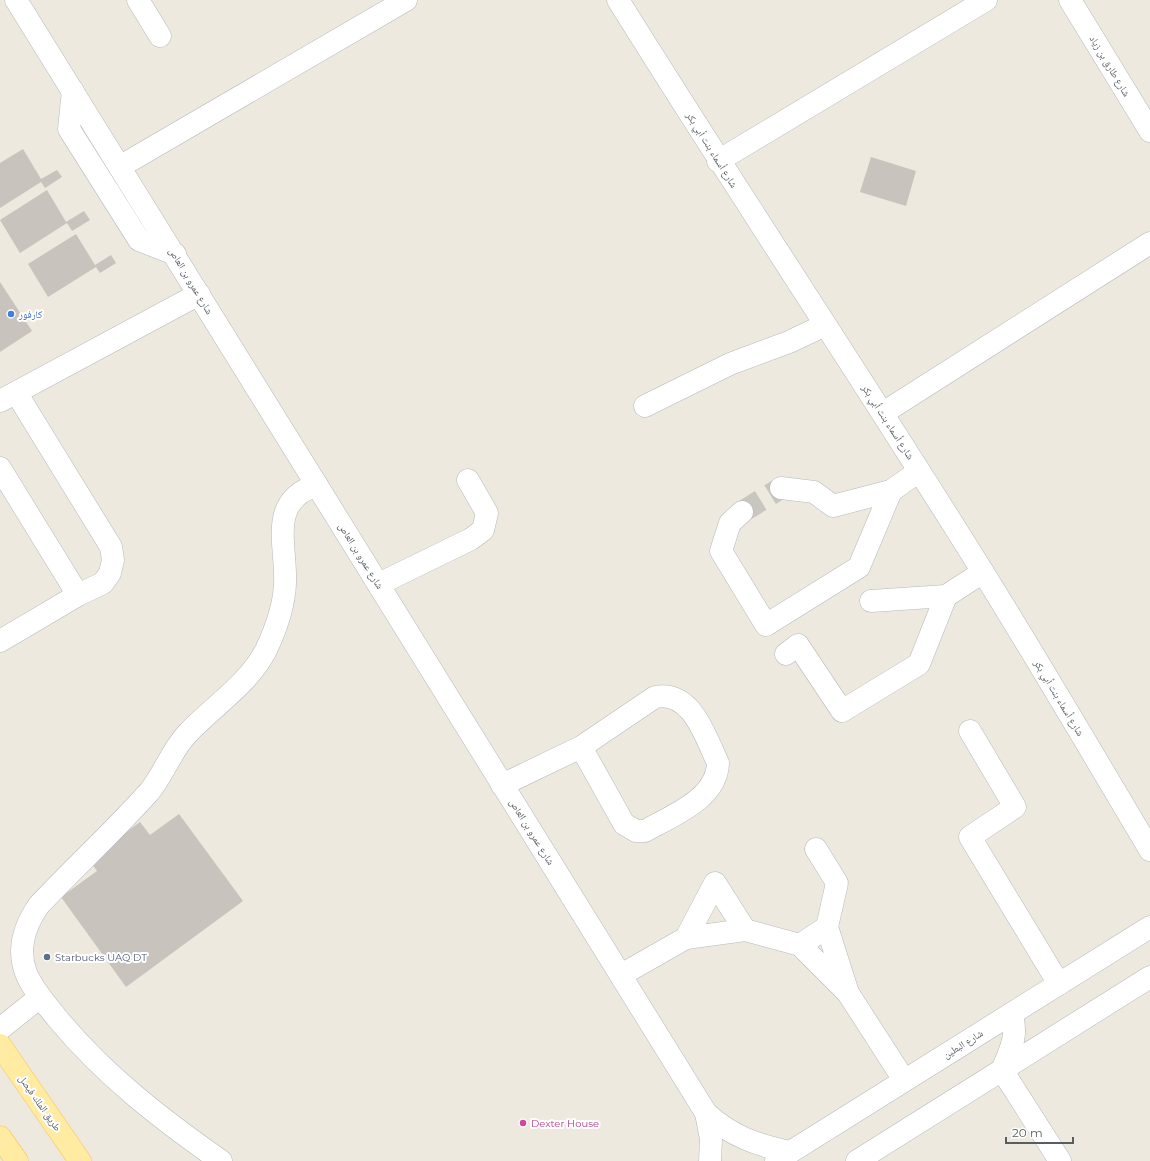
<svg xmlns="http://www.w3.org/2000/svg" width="1150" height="1161" font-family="Montserrat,'Noto Naskh Arabic',sans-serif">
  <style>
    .building { fill: #c8c3bc }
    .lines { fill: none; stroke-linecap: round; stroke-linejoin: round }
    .minor-tunnel { stroke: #c8c6bf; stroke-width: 22; stroke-dasharray: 22 11; stroke-linecap: butt }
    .minor-casing { stroke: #b5b8bd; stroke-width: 23 }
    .major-casing { stroke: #fdc147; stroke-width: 23 }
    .minor { stroke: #fff; stroke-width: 22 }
    .major { stroke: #ffeba1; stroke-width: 22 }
    .shop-dot { fill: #3f7fe0; stroke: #fff; stroke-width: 1.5 }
    .service-dot { fill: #5c6f8a; stroke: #fff; stroke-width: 1.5 }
    .hotel-dot { fill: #d1479c; stroke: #fff; stroke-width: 1.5 }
    .labels { text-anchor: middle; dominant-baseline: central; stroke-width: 4; stroke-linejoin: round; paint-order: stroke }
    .street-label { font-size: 10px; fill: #585d61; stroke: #fff }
    .shop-label { font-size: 10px; fill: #366cbe; stroke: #fff; text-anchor: start }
    .service-label { font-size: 10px; fill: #4e5e75; stroke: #fff; text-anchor: start }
    .hotel-label { font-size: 10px; fill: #b23c85; stroke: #fff; text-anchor: start }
  </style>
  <rect width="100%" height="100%" fill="#ede9de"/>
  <g class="building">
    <polygon points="23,149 41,179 57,170 62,177 45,188 41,182 0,208 0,163"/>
    <polygon points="871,157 916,171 906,206 860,192"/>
    <polygon points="47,190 66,222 84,211 90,220 72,231 67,223 20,253 0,220"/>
    <polygon points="76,234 95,265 111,255 116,263 100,273 96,267 48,297 28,264"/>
    <polygon points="0,282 32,331 0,352"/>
    <polygon points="179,814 243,901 126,987 61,897 97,871 89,860 140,822 150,835"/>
  </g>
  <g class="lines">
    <polyline class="minor-tunnel" points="742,512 781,488"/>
    <defs>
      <g id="minor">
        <path d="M16 0 706 1113C731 1136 757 1145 789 1152"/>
        <polyline points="138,0 160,36"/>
        <path d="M618 0C737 191 862 378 981 569 1039 662 1094 756 1150 850"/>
        <polyline points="1070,0 1150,131"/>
        <polyline points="73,91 69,129 139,240 175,254"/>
        <polyline points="718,161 986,0"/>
        <polyline points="121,166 406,0"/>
        <polyline points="0,401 199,294"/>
        <polyline points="645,406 730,364 789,342 825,325"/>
        <polyline points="883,413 1150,243"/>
        <polyline points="0,468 78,595"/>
        <polyline points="781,488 814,492 833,506 891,491 919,471"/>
        <polyline points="742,512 730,523 721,551 766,625 859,567 891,491"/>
        <polyline points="379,584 471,539 483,530 487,513 468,480"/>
        <polyline points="871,601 946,596"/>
        <polyline points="0,641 78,595 103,583 110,573 113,560 111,547 17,394"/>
        <polyline points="786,654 798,645 842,711 919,664 946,596 983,572"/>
        <polyline points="970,731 1015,807 970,837 1059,984"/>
        <path d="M502 785 581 747 655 697C692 690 705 736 718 763 717 799 673 815 645 831H636L624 824 581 747"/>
        <polyline points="745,930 715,883 686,938 745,930 800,945 827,927"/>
        <polyline points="800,945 848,993 827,927 837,883 816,849"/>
        <polyline points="621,975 686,938"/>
        <polyline points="848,993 904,1080"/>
        <path d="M1011 1014C1019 1035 1010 1051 1002 1070L1060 1161"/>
        <polyline points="0,1029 40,997"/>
        <polyline points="706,1113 711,1139 710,1161"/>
        <path d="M221 1161C161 1119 104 1075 57 1018 46 1004 33 990 26 973 17 949 25 925 39 905 75 867 114 831 149 792 164 774 171 751 187 734 213 706 248 685 266 650 276 629 284 607 285 584 287 545 267 501 317 485"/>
        <polyline points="776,1161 1150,927"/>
        <polyline points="857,1161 1150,977"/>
      </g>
      <g id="major">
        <polyline points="0,1045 80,1161"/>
        <polyline points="0,1137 17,1161"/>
      </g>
    </defs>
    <use href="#minor" class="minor-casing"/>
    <use href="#major" class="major-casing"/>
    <use href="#minor" class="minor"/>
    <use href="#major" class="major"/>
  </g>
  <circle class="shop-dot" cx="11" cy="314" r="4"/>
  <circle class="service-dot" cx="47" cy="957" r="4"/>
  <circle class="hotel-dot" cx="523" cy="1123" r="4"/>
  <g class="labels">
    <g class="street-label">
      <text transform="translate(1110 66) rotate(59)">شارع طارق بن زياد</text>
      <text transform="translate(712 150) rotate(58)">شارع أسماء بنت أبي بكر</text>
      <text transform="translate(191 281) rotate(59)">شارع عمرو بن العاص</text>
      <text transform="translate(888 422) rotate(57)">شارع أسماء بنت أبي بكر</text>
      <text transform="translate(361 556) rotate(58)">شارع عمرو بن العاص</text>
      <text transform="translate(1059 698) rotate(59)">شارع أسماء بنت أبي بكر</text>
      <text transform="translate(532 832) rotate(58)">شارع عمرو بن العاص</text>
      <text transform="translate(963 1044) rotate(-32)">شارع البطين</text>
      <text transform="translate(40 1103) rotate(55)">طريق الملك فيصل</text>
    </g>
    <g class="shop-label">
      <text x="19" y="314">كارفور</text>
    </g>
    <g class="service-label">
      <text x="55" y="957">Starbucks UAQ DT</text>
    </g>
    <g class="hotel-label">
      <text x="531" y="1123">Dexter House</text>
    </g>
  </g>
  <path d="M1006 1137v6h67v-6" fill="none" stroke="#585d61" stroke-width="2"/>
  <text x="1012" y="1137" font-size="12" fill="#585d61" stroke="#ffffff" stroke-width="3" paint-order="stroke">20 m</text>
</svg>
